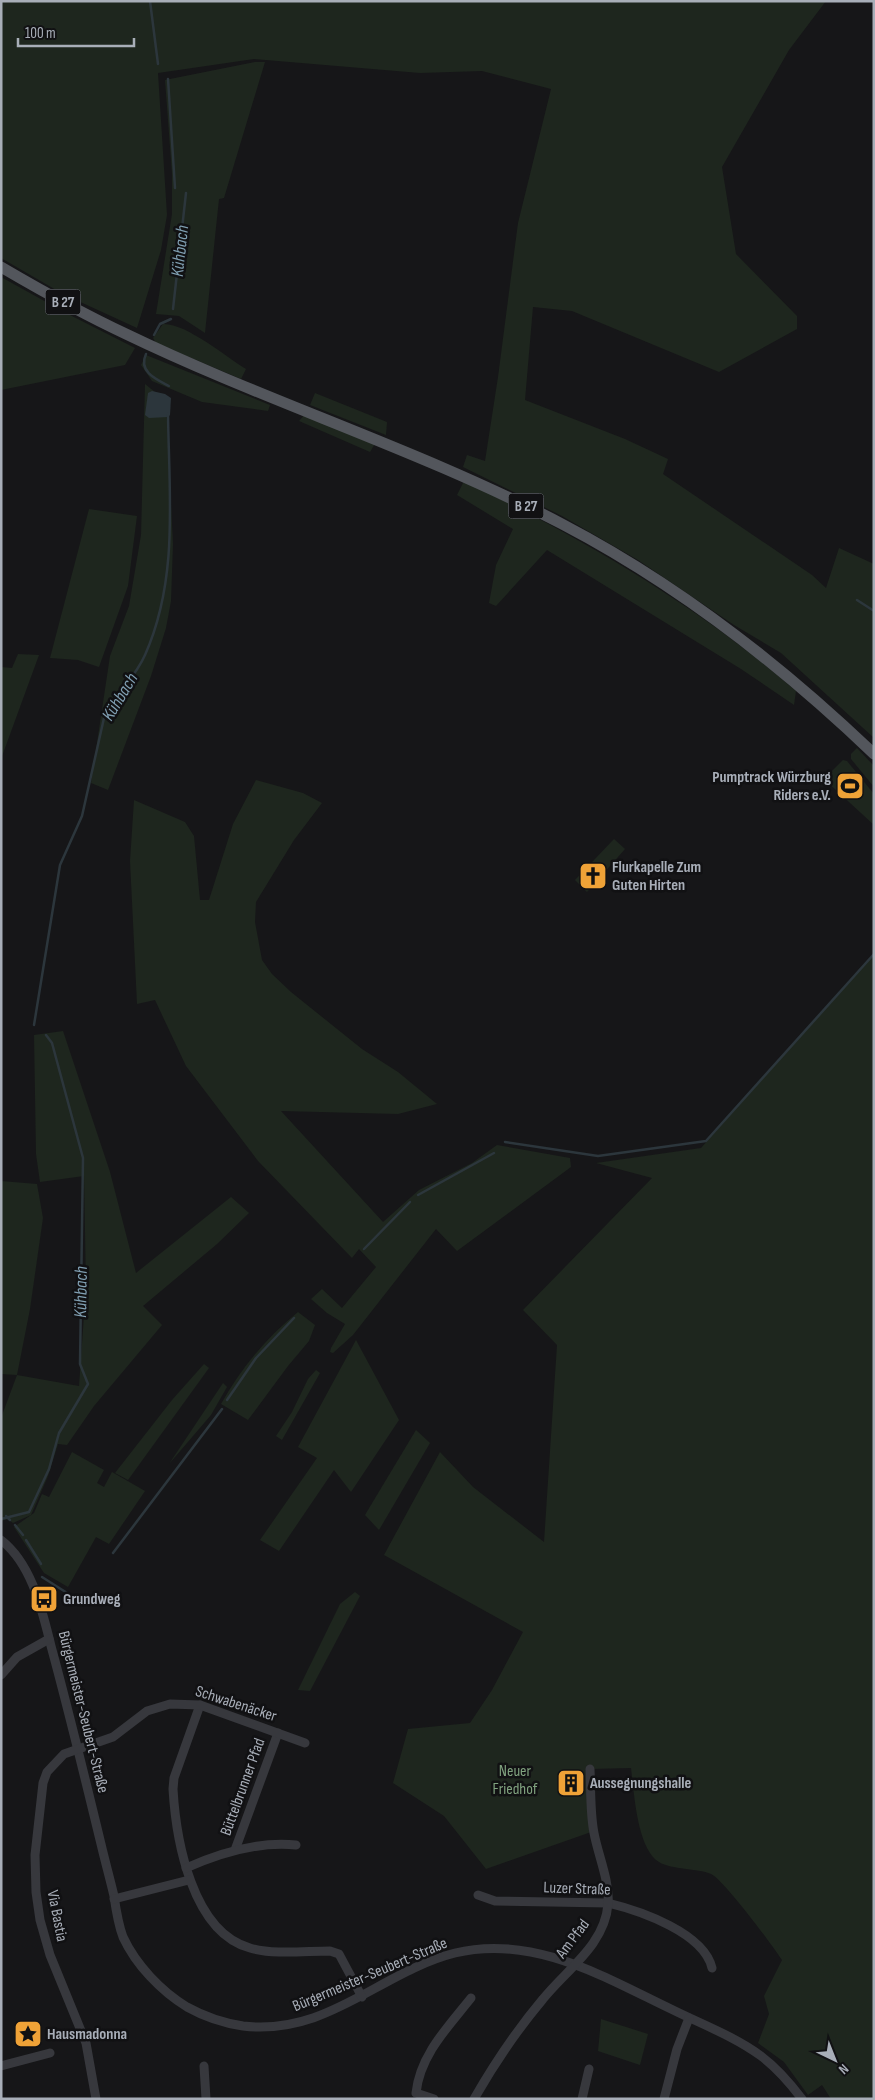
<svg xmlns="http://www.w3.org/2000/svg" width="875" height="2100" font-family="'Sofia Sans Condensed',sans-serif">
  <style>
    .green { fill: #1e261e }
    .water { fill: #2c363c }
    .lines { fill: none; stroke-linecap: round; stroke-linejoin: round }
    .stream { stroke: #2c363c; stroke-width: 2.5 }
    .minor { stroke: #37383d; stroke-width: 9 }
    .major { stroke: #53565c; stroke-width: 11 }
    .labels { text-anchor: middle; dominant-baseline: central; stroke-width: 5; stroke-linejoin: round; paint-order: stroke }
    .shield { fill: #111113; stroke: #7b7f86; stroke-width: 1 }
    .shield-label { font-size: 15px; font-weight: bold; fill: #a8aeb8 }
    .poi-label { font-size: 16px; font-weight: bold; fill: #a8aeb8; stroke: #111113; text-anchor: start }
    .street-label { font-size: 16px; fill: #a8aeb8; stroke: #111113 }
    .park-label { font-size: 16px; fill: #80a27f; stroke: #111113 }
    .water-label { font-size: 18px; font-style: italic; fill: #809fb2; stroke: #111113 }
  </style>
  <rect width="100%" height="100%" fill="#161618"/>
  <g class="green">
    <polygon points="1,1 826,1 789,50 722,167 736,254 797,316 797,329 719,372 572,311 533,307 525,400 625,439 668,459 663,474 812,575 826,588 839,548 874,564 874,738 781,653 734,625 638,560 562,516 463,467 467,455 485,461 498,377 518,223 551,89 482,71 420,73 254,59 158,73 167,215 161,250 137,328 63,294 1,258"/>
    <polygon points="255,62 265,62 224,198 219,199 205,333 179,316 156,314 172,214 172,174 165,80"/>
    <polygon points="1,277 66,313 135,348 125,365 1,390"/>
    <path d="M163 324C186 323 226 357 246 369L241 379 156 343 153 338Z"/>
    <polygon points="146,355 270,405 268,411 202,402 152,381 141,365"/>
    <polygon points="145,384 166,401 173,544 171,601 166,628 151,676 108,790 91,783 110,656 129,606 141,535"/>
    <polygon points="315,393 387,422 386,435 310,405"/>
    <polygon points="306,413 376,442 370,452 299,421"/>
    <path d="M464 481C582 538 697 605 796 691L794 705 741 669 547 550 496 606 489 603 496 565 513 529 457 495Z"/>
    <polygon points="89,509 137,516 128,586 99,667 78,660 50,658"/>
    <polygon points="18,654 39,655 1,759 1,667 12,668"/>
    <polygon points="857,748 874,766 874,787 851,759 851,754"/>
    <polygon points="843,760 847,761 874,794 874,825 824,779"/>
    <polygon points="256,780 303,793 322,803 294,840 256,902 255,922 262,960 272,974 291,992 362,1049 398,1072 437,1104 398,1114 281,1111 383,1222 419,1190 472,1163 497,1145 570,1158 571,1167 457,1251 436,1229 353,1335 333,1353 330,1352 331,1348 345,1324 327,1313 311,1299 322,1289 342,1308 376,1267 359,1249 352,1258 258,1161 186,1066 155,1000 137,1004 130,861 134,800 185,822 194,836 200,900 209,900 233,824"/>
    <polygon points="614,839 625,849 587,892 575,880"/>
    <path d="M874 954V2099H831L822 2085 808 2095 784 2062 758 2043 769 2014 764 1996 782 1960C773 1946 723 1879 711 1874 697 1868 672 1870 659 1862 637 1849 634 1792 631 1768L590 1769 594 1831 486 1869 444 1816 393 1783 408 1729 470 1723 492 1690 523 1632 384 1555 440 1452 473 1487 544 1542 557 1345 523 1310 652 1178 596 1163 701 1148Z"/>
    <polygon points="63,1031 110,1172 136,1273 231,1197 249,1213 217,1244 143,1306 162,1325 94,1406 67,1445 58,1444 48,1476 31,1515 13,1523 8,1519 1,1521 1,1418 17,1375 1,1374 1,1181 37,1184 43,1218 30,1309 17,1375 79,1386 86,1287 84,1176 40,1182 36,1154 34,1035"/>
    <path d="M298 1312 315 1325 309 1341 288 1366 248 1420 221 1404C241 1368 266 1338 298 1312Z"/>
    <polygon points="356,1340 399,1420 351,1492 334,1470 279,1551 260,1540 317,1458 298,1447"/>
    <polygon points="204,1364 209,1368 128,1480 115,1473 172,1400"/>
    <polygon points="316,1370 320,1373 282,1440 276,1436 292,1412 308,1379"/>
    <polygon points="223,1383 227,1387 211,1415 169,1464"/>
    <polygon points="416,1430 430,1443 379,1530 365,1515"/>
    <polygon points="72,1452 104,1470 97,1483 104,1487 112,1472 145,1491 109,1544 96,1537 68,1587 44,1573 14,1527 34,1513 42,1494 49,1497"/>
    <polygon points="355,1592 360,1596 310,1691 298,1690 340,1604"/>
    <polygon points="601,2019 648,2034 640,2065 598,2051"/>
  </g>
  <polygon class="water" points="152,391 165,394 171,398 170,415 168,417 149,418 145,415 148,393"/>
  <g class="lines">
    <g class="stream">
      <polyline points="150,1 158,64"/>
      <polyline points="168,79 175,188"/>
      <polyline points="173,309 186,193"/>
      <polyline points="154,335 160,324 171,319"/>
      <path d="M146 354C138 371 155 379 169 386"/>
      <polyline points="857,600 874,611"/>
      <path d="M34 1025 60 865 82 816 104 718C115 695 135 678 145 655 179 579 169 495 168 414"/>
      <polyline points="505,1142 598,1156 706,1141 874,954"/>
      <polyline points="418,1195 494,1153"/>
      <polyline points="364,1249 410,1202"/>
      <polyline points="227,1400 256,1358 294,1318"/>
      <polyline points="6,1516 10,1520"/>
      <polyline points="1,1519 29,1512 49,1469 59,1433 88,1384 80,1364 83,1158 52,1043 46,1035"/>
      <polyline points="15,1525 23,1535"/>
      <polyline points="26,1540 41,1564"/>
      <polyline points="113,1553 222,1409"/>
      <polyline points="42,1577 75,1598"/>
    </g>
    <g class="minor">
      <path d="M1 1540C32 1564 42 1610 51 1646 69 1712 85 1778 101 1844 105 1861 110 1879 114 1896 116 1910 118 1924 123 1937 136 1965 161 1991 187 2007 205 2017 223 2023 243 2026 328 2036 380 1972 455 1953 533 1934 604 1977 671 2009 701 2024 734 2036 761 2056 777 2068 790 2083 802 2099"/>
      <polyline points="1,1675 17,1657 49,1639"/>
      <path d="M200 1705 174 1778 173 1789C176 1840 192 1932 250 1948 274 1955 305 1951 330 1951L339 1954 362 1997"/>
      <polyline points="235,1850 278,1733"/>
      <path d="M186 1868C220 1853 259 1841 296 1845"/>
      <path d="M478 1895 495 1901 608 1903C641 1911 704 1933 712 1968"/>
      <polyline points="114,1899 189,1880"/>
      <polyline points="1,2066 50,2053"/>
      <polyline points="204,2066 206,2099"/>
      <polyline points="96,2099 86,2043 50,1955 40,1920 36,1892 35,1855 43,1783 47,1772 64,1754 113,1737 147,1711 170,1704 200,1705 305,1743"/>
      <path d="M434 2099 416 2093C420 2055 448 2027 471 1998"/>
      <path d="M474 2099C494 2064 517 2030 543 1999 566 1970 605 1945 608 1904 610 1882 598 1855 594 1833 590 1813 591 1790 590 1769"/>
      <polyline points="582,2099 589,2069"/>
      <polyline points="664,2099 677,2049 689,2018"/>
    </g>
    <path class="major" d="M1 267C42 291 83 314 126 334 269 403 421 450 562 524 677 584 781 665 874 754"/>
  </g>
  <defs>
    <symbol id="stadium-square" viewBox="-11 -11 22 22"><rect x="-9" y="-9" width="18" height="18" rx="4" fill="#efa237" stroke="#111113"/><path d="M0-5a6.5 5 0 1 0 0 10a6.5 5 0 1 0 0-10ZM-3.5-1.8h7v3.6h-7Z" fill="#111"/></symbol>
    <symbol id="church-square" viewBox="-11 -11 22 22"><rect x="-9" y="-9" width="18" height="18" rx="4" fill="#efa237" stroke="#111113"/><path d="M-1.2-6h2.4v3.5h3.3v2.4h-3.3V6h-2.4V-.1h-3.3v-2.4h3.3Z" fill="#111"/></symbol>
    <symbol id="bus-square" viewBox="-11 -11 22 22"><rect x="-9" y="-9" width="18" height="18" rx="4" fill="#efa237" stroke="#111113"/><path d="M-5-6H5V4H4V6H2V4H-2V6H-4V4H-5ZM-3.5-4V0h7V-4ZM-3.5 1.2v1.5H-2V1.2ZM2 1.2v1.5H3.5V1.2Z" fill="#111"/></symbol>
    <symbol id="building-square" viewBox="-11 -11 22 22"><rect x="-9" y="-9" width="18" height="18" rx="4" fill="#efa237" stroke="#111113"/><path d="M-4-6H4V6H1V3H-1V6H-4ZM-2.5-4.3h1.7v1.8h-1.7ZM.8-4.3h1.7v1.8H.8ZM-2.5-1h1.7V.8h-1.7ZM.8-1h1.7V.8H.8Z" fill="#111"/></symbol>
    <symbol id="sight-square" viewBox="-11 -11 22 22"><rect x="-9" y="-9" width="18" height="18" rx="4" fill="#efa237" stroke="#111113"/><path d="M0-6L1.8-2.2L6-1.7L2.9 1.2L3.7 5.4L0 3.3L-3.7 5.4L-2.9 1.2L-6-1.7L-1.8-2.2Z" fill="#111"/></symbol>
  </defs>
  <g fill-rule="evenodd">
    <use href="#stadium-square" x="834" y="770" width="32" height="32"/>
    <use href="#church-square" x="577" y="860" width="32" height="32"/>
    <use href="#bus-square" x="28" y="1583" width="32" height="32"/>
    <use href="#building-square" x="555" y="1767" width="32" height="32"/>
    <use href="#sight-square" x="12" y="2018" width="32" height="32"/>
  </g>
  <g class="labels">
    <g class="shield">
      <rect x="45.5" y="289.5" width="35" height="25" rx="4"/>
      <rect x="508.5" y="493.5" width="35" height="25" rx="4"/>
    </g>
    <g class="shield-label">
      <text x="63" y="302">B 27</text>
      <text x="526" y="506">B 27</text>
    </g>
    <g class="poi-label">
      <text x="831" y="777" text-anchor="end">Pumptrack Würzburg<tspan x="831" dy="18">Riders e.V.</tspan></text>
      <text x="612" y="867">Flurkapelle Zum<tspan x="612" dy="18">Guten Hirten</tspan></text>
      <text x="63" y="1599">Grundweg</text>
      <text x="590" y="1783">Aussegnungshalle</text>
      <text x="47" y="2034">Hausmadonna</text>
    </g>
    <g class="street-label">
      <text transform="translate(236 1704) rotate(18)">Schwabenäcker</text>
      <text transform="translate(83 1712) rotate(76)">Bürgermeister-Seubert-Straße</text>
      <text transform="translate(243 1787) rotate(-70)">Büttelbrunner Pfad</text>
      <text transform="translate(577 1889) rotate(2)">Luzer Straße</text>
      <text transform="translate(57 1916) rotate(79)">Via Bastia</text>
      <text transform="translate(573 1939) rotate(-53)">Am Pfad</text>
      <text transform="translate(370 1975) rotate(-23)">Bürgermeister-Seubert-Straße</text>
    </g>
    <g class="park-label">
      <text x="515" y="1771">Neuer<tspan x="515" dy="18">Friedhof</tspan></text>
    </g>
    <g class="water-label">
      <text transform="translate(180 251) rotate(-84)">Kühbach</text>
      <text transform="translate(120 697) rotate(-59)">Kühbach</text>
      <text transform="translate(81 1292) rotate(-89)">Kühbach</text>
    </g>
  </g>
  <rect width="875" height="2100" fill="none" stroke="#a8aeb8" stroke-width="5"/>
  <g transform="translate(835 2060) rotate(137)" stroke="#111113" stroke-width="4" paint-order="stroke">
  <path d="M0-4L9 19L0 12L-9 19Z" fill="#a8aeb8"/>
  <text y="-8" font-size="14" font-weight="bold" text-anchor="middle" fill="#a8aeb8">N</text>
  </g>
  <path d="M18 38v8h116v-8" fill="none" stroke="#a8aeb8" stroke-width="2.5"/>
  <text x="25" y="38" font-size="15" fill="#a8aeb8" stroke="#111113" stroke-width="4" paint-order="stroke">100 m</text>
</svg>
